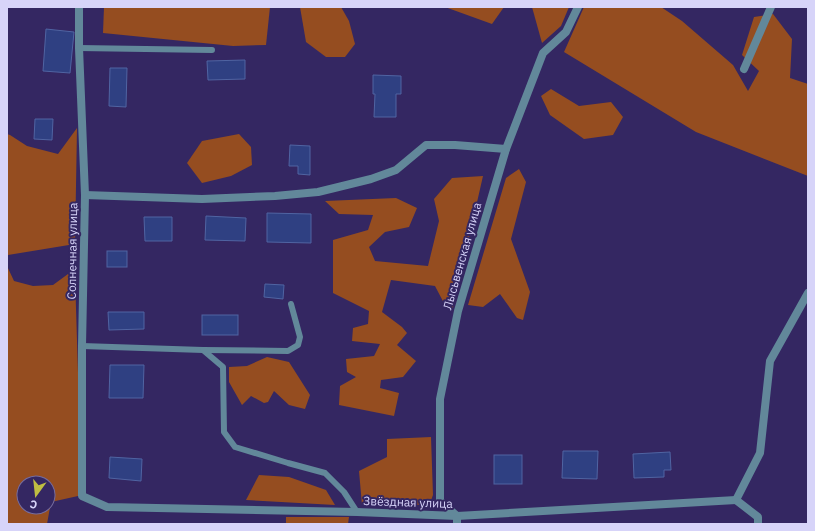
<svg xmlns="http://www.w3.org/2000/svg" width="815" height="531" font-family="'IBM Plex Sans',sans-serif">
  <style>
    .forest { fill: #954d20; fill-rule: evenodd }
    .building { fill: #2f4082; stroke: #5064a2 }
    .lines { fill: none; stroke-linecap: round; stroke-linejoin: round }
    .service { stroke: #62889a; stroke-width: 6 }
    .minor { stroke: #62889a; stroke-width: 8 }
    .labels { text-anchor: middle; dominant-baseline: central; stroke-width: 4; stroke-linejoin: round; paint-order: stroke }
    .street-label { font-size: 12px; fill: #d7d4f9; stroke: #342762 }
  </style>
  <rect width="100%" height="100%" fill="#342762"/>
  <g class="forest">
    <polygon points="104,7 270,7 266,45 233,46 103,33"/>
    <polygon points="300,7 341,7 349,21 355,44 345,57 326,57 306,42"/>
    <polygon points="445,7 504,7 492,24"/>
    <polygon points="532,7 569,7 561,26 542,43"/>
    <polygon points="584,7 661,7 682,21 733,65 748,91 759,71 742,55 754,17 773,14 792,39 790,78 808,84 808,176 696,132 564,52"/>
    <polygon points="551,89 579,106 611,102 623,117 613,135 584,139 550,115 541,96"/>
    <polygon points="77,128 75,244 8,255 7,262 7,134 10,135 27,146 58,154"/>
    <polygon points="239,134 251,147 252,165 231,176 202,183 187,163 202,141"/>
    <polygon points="519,169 526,182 511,239 530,292 523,320 517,318 500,294 483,307 468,305 506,178"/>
    <polygon points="483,176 452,312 446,307 435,286 391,280 382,312 402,327 407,333 397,345 416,361 403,377 381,380 380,388 399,393 394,416 339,405 340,386 356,377 347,372 346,359 374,356 380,344 352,341 353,328 368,324 369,311 333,293 333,240 368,230 373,215 339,214 325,201 396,198 417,208 409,227 385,232 369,247 375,261 428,266 439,221 434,199 452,178"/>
    <path d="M7 266 14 281 33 286 53 285 68 274 75 276 79 405 78 496 51 502 47 524H7ZM24 483H48V507H24Z"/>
    <polygon points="267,357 289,362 310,395 305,409 289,405 274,391 268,402 264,403 251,396 242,405 229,382 229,367 247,366"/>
    <polygon points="431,437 433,495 430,503 412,506 362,505 359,471 387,457 387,439"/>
    <polygon points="259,475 289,477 326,490 335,505 246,500"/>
    <polygon points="286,517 349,517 348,524 286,524"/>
  </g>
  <g class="building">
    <polygon points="46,29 74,32 70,73 43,71"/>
    <polygon points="245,60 245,79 208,80 207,61"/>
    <polygon points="110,68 127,68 126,107 109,106"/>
    <polygon points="373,75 401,76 401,94 396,94 396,117 374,117 375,94 373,94"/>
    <polygon points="35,119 53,119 52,140 34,139"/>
    <polygon points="290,145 310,146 310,175 298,174 298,166 289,166"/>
    <polygon points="267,213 311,214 311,243 267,242"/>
    <polygon points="206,216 246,218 245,241 205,240"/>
    <polygon points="144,217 172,217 172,241 145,241"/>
    <rect x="107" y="251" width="20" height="16"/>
    <polygon points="265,284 284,285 283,299 264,297"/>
    <polygon points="108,312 144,312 144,329 109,330"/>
    <rect x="202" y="315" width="36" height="20"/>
    <polygon points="110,365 144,365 143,398 109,398"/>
    <polygon points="563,451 598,451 597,479 562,478"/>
    <polygon points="670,452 671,470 664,470 664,477 634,478 633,454"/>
    <rect x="494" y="455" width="28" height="29"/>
    <polygon points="110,457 142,459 141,481 109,478"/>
  </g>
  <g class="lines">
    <g class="service">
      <polyline points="79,48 212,50"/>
      <polyline points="82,346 203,350 223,367 224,432 235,447 288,463 325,473 344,492 357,512"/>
      <polyline points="203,350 288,351 298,345 300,337 291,304"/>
    </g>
    <g class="minor">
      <polyline points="79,7 79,48 85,195 82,346 82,496 107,507 357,512 457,516 736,500"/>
      <polyline points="744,69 771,7"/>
      <polyline points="85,195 202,199 275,196 318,192 371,179 396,170 426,145 455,145 506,149"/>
      <polyline points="457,524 457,516 440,501 440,399 458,311 506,149 543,53 566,32 578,7"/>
      <polyline points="758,524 758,517 736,500 760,453 770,361 808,293"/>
    </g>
  </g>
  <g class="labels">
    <g class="street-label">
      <text transform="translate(72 251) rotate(-89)">Солнечная улица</text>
      <text transform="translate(462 256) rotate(-74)">Лысьвенская улица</text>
      <text transform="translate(408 502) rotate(2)">Звёздная улица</text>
    </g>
  </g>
  <rect width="815" height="531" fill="none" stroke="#d7d4f9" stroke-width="16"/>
  <g transform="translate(36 495) rotate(195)"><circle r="19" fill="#342762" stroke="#756c9e"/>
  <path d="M0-3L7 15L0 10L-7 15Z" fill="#bfbe42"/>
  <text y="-6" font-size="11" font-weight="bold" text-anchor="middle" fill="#d7d4f9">С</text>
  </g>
</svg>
